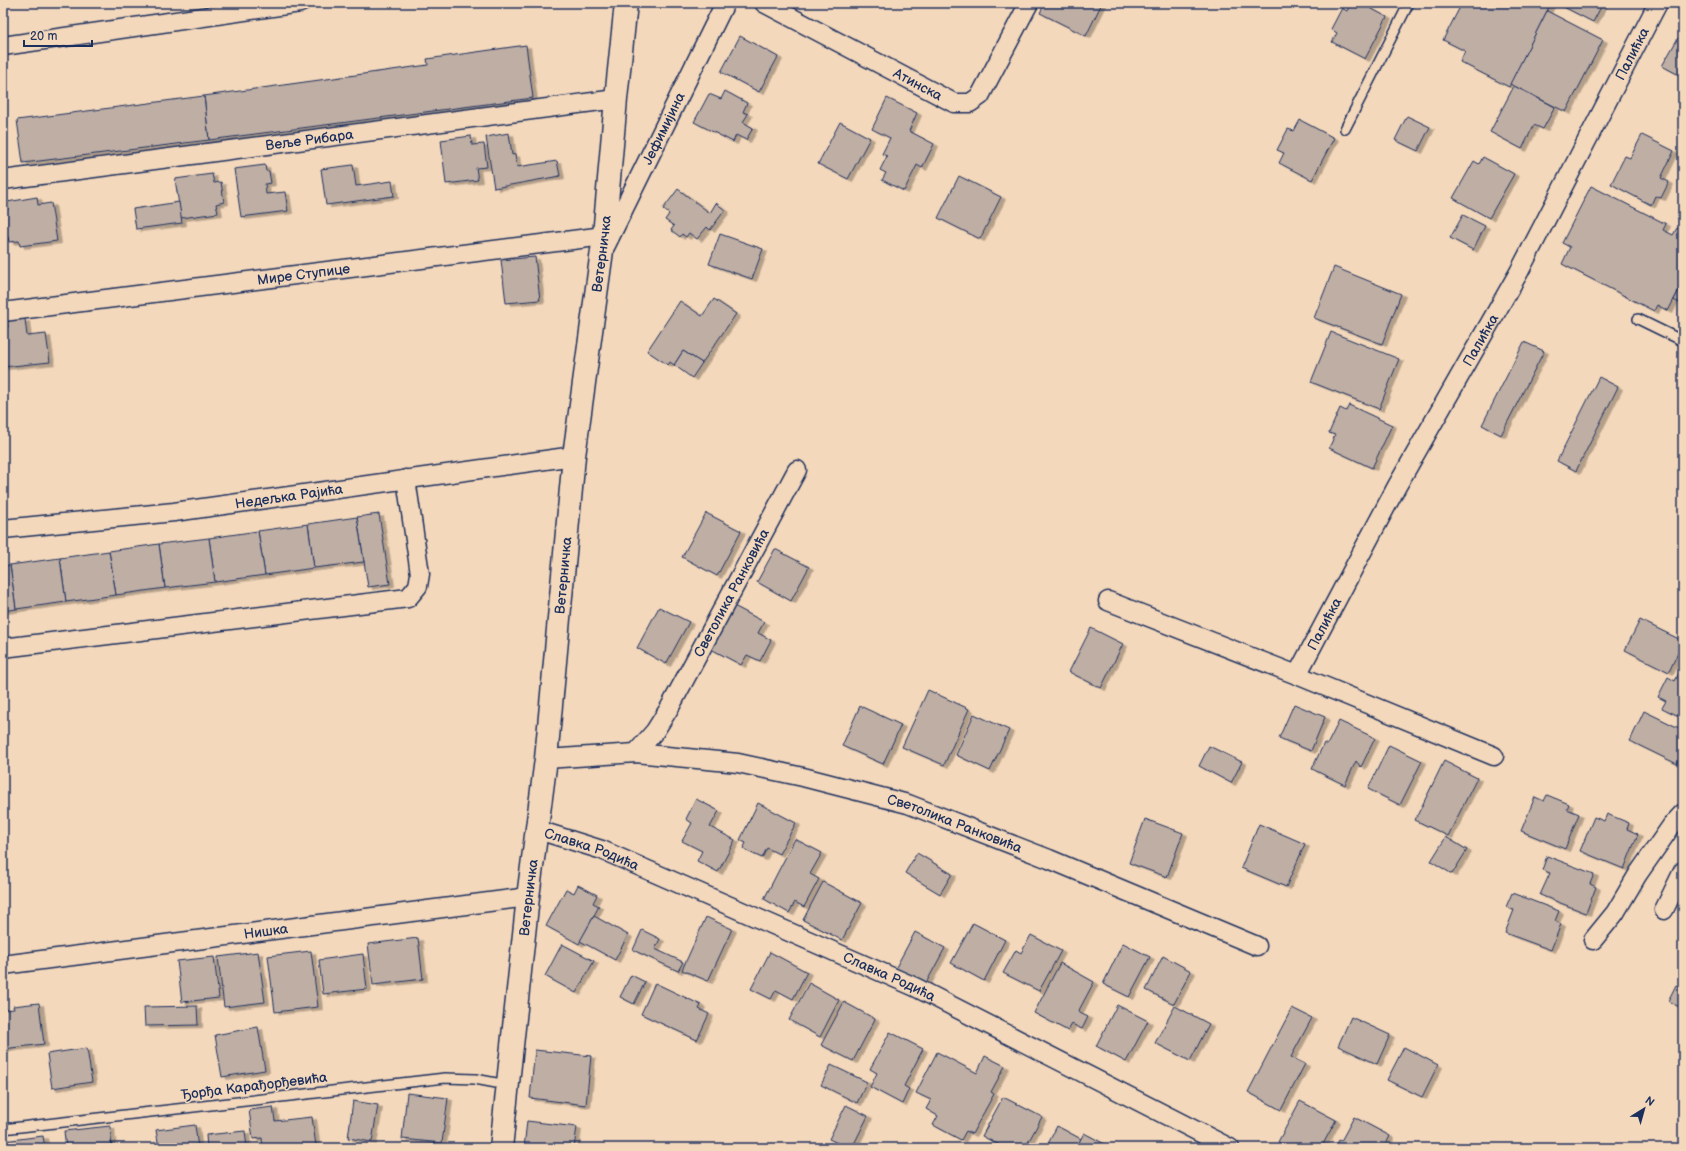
<svg xmlns="http://www.w3.org/2000/svg" width="1686" height="1151" font-family="'Balsamiq Sans',sans-serif">
  <style>
    .building { fill: #bfaea4; stroke: #1b2f5e; filter: url(#shadow) }
    .lines { fill: none; stroke-linecap: round; stroke-linejoin: round }
    .lane-casing { stroke: #1b2f5e; stroke-width: 12 }
    .street-casing { stroke: #1b2f5e; stroke-width: 21 }
    .secondary-casing { stroke: #1b2f5e; stroke-width: 25 }
    .lane { stroke: #f4d8bb; stroke-width: 9 }
    .street { stroke: #f4d8bb; stroke-width: 18 }
    .secondary { stroke: #f4d8bb; stroke-width: 22 }
    .labels { text-anchor: middle; dominant-baseline: central; stroke-width: 3; stroke-linejoin: round; paint-order: stroke }
    .street-label { font-size: 14px; fill: #1b2f5e; stroke: #f4d8bb }
  </style>
  <defs>
    <filter id="shadow"><feDropShadow dx="4.5" dy="2.5" stdDeviation="0" flood-color="#0004"/></filter>
  </defs>
  <rect width="100%" height="100%" fill="#f4d8bb"/>
  <filter id="ink" filterUnits="userSpaceOnUse"><feTurbulence type="fractalNoise" baseFrequency=".025" numOctaves="2"/><feDisplacementMap in="SourceGraphic" scale="8" xChannelSelector="R" yChannelSelector="G"/><feConvolveMatrix kernelMatrix="1 2 1 2 8 2 1 2 1" color-interpolation-filters="sRGB"/></filter>
  <g filter="url(#ink)">
    <g class="building">
      <polygon points="1045,3 1102,3 1086,36 1040,13"/>
      <polygon points="1351,3 1361,3 1387,17 1365,59 1332,42 1337,33 1331,29 1342,8 1347,11"/>
      <polygon points="1462,3 1551,3 1509,87 1460,62 1465,51 1443,40"/>
      <polygon points="1556,3 1603,3 1593,22"/>
      <polygon points="1547,11 1603,40 1566,112 1510,84"/>
      <polygon points="740,36 778,57 759,92 721,72"/>
      <polygon points="1678,38 1683,40 1683,77 1662,66"/>
      <polygon points="526,45 533,98 209,140 204,96 428,65 427,59"/>
      <polygon points="1514,86 1555,107 1543,129 1534,125 1522,149 1490,132"/>
      <polygon points="725,91 747,103 743,112 748,114 743,122 753,128 746,140 736,135 733,142 694,122 709,94 721,99"/>
      <polygon points="204,96 209,140 23,163 17,120"/>
      <polygon points="887,98 917,113 909,131 934,144 922,168 917,165 904,191 882,180 886,173 880,170 887,156 882,154 890,138 872,129"/>
      <polygon points="1407,116 1430,127 1418,151 1395,140"/>
      <polygon points="1300,120 1334,138 1312,180 1279,163 1284,153 1277,150 1288,129 1294,131"/>
      <polygon points="840,122 870,138 848,179 818,164"/>
      <polygon points="509,133 512,155 515,154 517,167 557,161 560,176 494,188 486,137"/>
      <polygon points="1642,135 1674,151 1661,178 1669,182 1661,198 1655,196 1651,205 1611,184 1625,156 1630,158"/>
      <polygon points="471,136 472,145 484,144 487,167 476,168 478,180 446,184 441,140"/>
      <polygon points="1483,157 1514,174 1489,218 1453,198 1474,161 1479,164"/>
      <polygon points="265,165 266,171 269,171 271,183 265,184 266,194 285,192 288,211 241,217 234,169"/>
      <polygon points="353,165 356,186 392,181 394,196 326,205 321,169"/>
      <polygon points="212,174 214,183 221,182 224,202 216,204 218,213 181,218 175,179"/>
      <polygon points="959,176 1001,197 980,239 938,218"/>
      <polygon points="1591,186 1666,224 1663,230 1673,235 1677,228 1683,231 1683,282 1668,311 1657,305 1654,311 1562,264 1570,247 1562,243"/>
      <polygon points="678,189 710,213 716,203 725,210 710,230 707,227 697,239 689,233 686,237 682,234 680,237 671,230 674,226 665,220 669,214 663,209"/>
      <polygon points="37,197 38,205 51,203 57,241 20,246 19,241 9,242 8,237 3,238 3,210 8,209 7,202"/>
      <polygon points="179,202 182,223 136,229 133,209"/>
      <polygon points="1463,215 1485,226 1473,250 1450,238"/>
      <polygon points="720,234 763,249 752,279 709,264"/>
      <polygon points="535,257 540,300 506,303 501,260"/>
      <polygon points="1334,267 1401,294 1382,344 1314,318"/>
      <polygon points="1683,282 1683,305 1674,300"/>
      <polygon points="714,299 736,314 702,363 683,351 674,365 670,362 668,365 647,351 680,301 702,316"/>
      <polygon points="25,319 27,336 46,334 50,362 3,367 3,328 8,327 7,321"/>
      <polygon points="1331,332 1399,359 1379,409 1311,382"/>
      <polygon points="1524,342 1544,351 1501,435 1482,425"/>
      <polygon points="683,351 702,363 692,378 674,365"/>
      <polygon points="1599,377 1618,387 1576,471 1557,461"/>
      <polygon points="1349,405 1392,425 1372,468 1329,448 1335,435 1329,433 1340,408 1346,411"/>
      <polygon points="706,513 741,531 717,576 682,557"/>
      <polygon points="379,514 390,584 368,587 357,517"/>
      <polygon points="357,517 364,562 314,568 308,524"/>
      <polygon points="308,524 314,568 265,575 258,531"/>
      <polygon points="258,531 265,575 215,582 209,538"/>
      <polygon points="209,538 215,582 165,588 159,544"/>
      <polygon points="159,544 165,588 116,595 109,551"/>
      <polygon points="775,549 809,567 791,601 757,582"/>
      <polygon points="109,551 116,595 66,602 60,558"/>
      <polygon points="60,558 66,602 16,609 10,565"/>
      <polygon points="10,565 16,609 3,611 3,566"/>
      <polygon points="734,606 764,622 758,633 771,640 760,661 747,655 741,665 711,649"/>
      <polygon points="659,607 689,622 666,664 637,648"/>
      <polygon points="1640,620 1683,641 1669,672 1625,650"/>
      <polygon points="1091,628 1123,644 1101,688 1069,672"/>
      <polygon points="1679,673 1683,675 1683,718 1662,708 1666,701 1658,697 1668,677 1675,681"/>
      <polygon points="928,690 969,709 944,765 902,747"/>
      <polygon points="1294,704 1325,717 1311,751 1279,738"/>
      <polygon points="860,706 901,725 883,764 842,746"/>
      <polygon points="1644,711 1683,730 1683,752 1677,764 1630,741"/>
      <polygon points="974,714 1009,730 990,771 956,755"/>
      <polygon points="1339,721 1375,738 1361,767 1356,761 1345,785 1312,769 1324,743 1327,745"/>
      <polygon points="1389,745 1422,761 1400,805 1368,789"/>
      <polygon points="1209,746 1242,762 1231,783 1199,766"/>
      <polygon points="1444,761 1477,778 1448,836 1415,820"/>
      <polygon points="1547,795 1569,804 1567,809 1579,814 1565,849 1521,831 1535,797 1544,801"/>
      <polygon points="696,799 719,811 710,827 735,840 718,872 697,861 702,851 682,841 692,823 686,819"/>
      <polygon points="758,803 796,823 779,854 767,848 762,858 743,849 746,843 740,840"/>
      <polygon points="1607,814 1629,823 1627,829 1638,834 1624,869 1580,851 1594,817 1604,821"/>
      <polygon points="1145,819 1183,833 1167,877 1129,863"/>
      <polygon points="1259,824 1305,844 1286,887 1241,868"/>
      <polygon points="1446,837 1467,850 1452,874 1431,861"/>
      <polygon points="795,839 822,853 810,874 819,879 804,907 795,902 789,913 764,899"/>
      <polygon points="917,853 952,874 940,894 905,873"/>
      <polygon points="1547,856 1594,874 1590,884 1596,887 1586,913 1540,895 1550,873 1542,870"/>
      <polygon points="823,882 862,903 842,940 803,920"/>
      <polygon points="578,885 597,895 593,903 599,906 579,944 546,926 566,889 574,893"/>
      <polygon points="1512,893 1559,911 1555,921 1561,924 1551,950 1505,933 1514,910 1506,907"/>
      <polygon points="594,916 628,935 615,960 580,941"/>
      <polygon points="706,917 732,929 708,981 682,970"/>
      <polygon points="973,923 1005,940 984,981 951,963"/>
      <polygon points="642,930 660,939 655,949 683,962 678,971 633,950"/>
      <polygon points="915,932 945,948 925,985 895,969"/>
      <polygon points="1031,935 1061,951 1039,991 1003,973 1016,950 1021,953"/>
      <polygon points="418,938 423,979 373,985 368,944"/>
      <polygon points="1123,943 1150,957 1129,997 1103,984"/>
      <polygon points="562,944 594,961 576,993 545,976"/>
      <polygon points="311,951 318,1007 275,1012 268,956"/>
      <polygon points="258,952 265,1002 224,1007 218,957"/>
      <polygon points="770,952 807,972 793,999 776,990 771,999 751,989"/>
      <polygon points="363,954 367,989 323,994 319,960"/>
      <polygon points="1163,956 1191,971 1174,1004 1146,990"/>
      <polygon points="214,957 219,998 182,1002 177,961"/>
      <polygon points="1060,963 1094,982 1078,1012 1088,1017 1082,1029 1072,1024 1068,1031 1034,1013"/>
      <polygon points="631,975 645,982 634,1004 620,997"/>
      <polygon points="655,983 701,1005 699,1009 709,1014 697,1040 641,1014"/>
      <polygon points="809,983 839,1000 820,1037 789,1020"/>
      <polygon points="1676,985 1683,989 1683,1009 1668,1001"/>
      <polygon points="844,1002 875,1019 853,1061 821,1045"/>
      <polygon points="39,1003 44,1044 3,1049 3,1010 14,1009 13,1006"/>
      <polygon points="1117,1005 1148,1021 1126,1062 1096,1046"/>
      <polygon points="197,1006 198,1025 145,1026 144,1007"/>
      <polygon points="1175,1006 1209,1024 1190,1061 1155,1043"/>
      <polygon points="1292,1008 1312,1018 1291,1057 1305,1064 1281,1110 1248,1092"/>
      <polygon points="1351,1017 1390,1035 1377,1064 1338,1046"/>
      <polygon points="258,1027 265,1070 222,1077 215,1035"/>
      <polygon points="890,1032 923,1049 904,1086 909,1089 902,1104 870,1087 877,1073 870,1069"/>
      <polygon points="1404,1047 1438,1065 1422,1097 1387,1080"/>
      <polygon points="87,1048 92,1082 52,1088 47,1054"/>
      <polygon points="535,1050 591,1056 586,1105 530,1098"/>
      <polygon points="937,1052 977,1073 985,1056 1005,1066 991,1092 994,1094 972,1134 966,1131 961,1140 933,1125 938,1116 926,1109 931,1100 916,1093"/>
      <polygon points="831,1065 867,1082 857,1103 821,1085"/>
      <polygon points="407,1093 448,1098 442,1143 402,1139"/>
      <polygon points="1003,1097 1042,1117 1025,1148 1005,1148 982,1136"/>
      <polygon points="353,1101 378,1105 372,1142 348,1138"/>
      <polygon points="1300,1101 1336,1120 1321,1148 1289,1148 1278,1142"/>
      <polygon points="846,1105 868,1116 852,1148 848,1148 829,1139"/>
      <polygon points="273,1107 275,1121 312,1117 316,1146 296,1148 263,1148 262,1138 253,1139 249,1110"/>
      <polygon points="1354,1117 1390,1136 1384,1148 1335,1148 1339,1140 1341,1141"/>
      <polygon points="527,1121 577,1127 574,1148 524,1148"/>
      <polygon points="195,1125 198,1148 159,1148 156,1130"/>
      <polygon points="110,1126 112,1148 66,1148 64,1131"/>
      <polygon points="1057,1126 1081,1139 1076,1148 1046,1148"/>
      <polygon points="245,1131 247,1148 207,1148 206,1135"/>
      <polygon points="1084,1133 1112,1148 1076,1148"/>
      <polygon points="43,1136 45,1148 3,1148 3,1141"/>
    </g>
    <g class="lines">
      <defs>
        <g id="lane">
          <polyline points="1345,129 1409,3"/>
          <polyline points="1638,319 1683,341"/>
          <polyline points="3,1129 445,1078 475,1079 507,1085"/>
        </g>
        <g id="street">
          <path id="s1" d="M764 3 954 103H970L980 96 1029 3"/>
          <polyline points="3,46 300,3"/>
          <path id="s2" d="M3 180 616 99"/>
          <path id="s3" d="M606 245 725 3"/>
          <path id="s4" d="M3 312 604 236"/>
          <path id="s5" d="M3 529 174 512 574 456"/>
          <polyline points="1108,601 1297,675 1494,756"/>
          <polyline points="3,648 408,598 418,586 420,574 406,479"/>
          <path id="s6" d="M1297 675 1397 486 1519 272 1658 3"/>
          <path id="s7" d="M636 753 655 731 670 707 797 470"/>
          <path id="s8" d="M546 759 636 753 738 763 803 777 908 804 1049 859 1257 946"/>
          <path id="s9" d="M538 830 602 850 915 987 1230 1148"/>
          <polyline points="1664,910 1683,871"/>
          <polyline points="1593,940 1615,913 1638,874 1672,825 1683,813"/>
          <path id="s10" d="M3 965 528 897"/>
        </g>
        <g id="secondary">
          <path id="s11" d="M501 1148 528 897 546 759 574 456 604 236 616 99 626 3"/>
        </g>
      </defs>
      <use href="#lane" class="lane-casing"/>
      <use href="#street" class="street-casing"/>
      <use href="#secondary" class="secondary-casing"/>
      <use href="#lane" class="lane"/>
      <use href="#street" class="street"/>
      <use href="#secondary" class="secondary"/>
    </g>
  </g>
  <g class="labels">
    <g class="street-label">
      <text stroke="none"><textPath href="#s6" startOffset="706">Палићка</textPath></text>
      <text stroke="none"><textPath href="#s1" startOffset="174">Атинска</textPath></text>
      <text stroke="none"><textPath href="#s3" startOffset="130">Јефимијина</textPath></text>
      <text stroke="none"><textPath href="#s2" startOffset="309">Веље Рибара</textPath></text>
      <text stroke="none"><textPath href="#s11" startOffset="900">Ветерничка</textPath></text>
      <text stroke="none"><textPath href="#s4" startOffset="303">Мире Ступице</textPath></text>
      <text stroke="none"><textPath href="#s6" startOffset="382">Палићка</textPath></text>
      <text stroke="none"><textPath href="#s5" startOffset="288">Недељка Рајића</textPath></text>
      <text stroke="none"><textPath href="#s11" startOffset="576">Ветерничка</textPath></text>
      <text stroke="none"><textPath href="#s7" startOffset="187">Светолика Ранковића</textPath></text>
      <text stroke="none"><textPath href="#s6" startOffset="58">Палићка</textPath></text>
      <text stroke="none"><textPath href="#s8" startOffset="418">Светолика Ранковића</textPath></text>
      <text stroke="none"><textPath href="#s9" startOffset="57">Славка Родића</textPath></text>
      <text stroke="none"><textPath href="#s11" startOffset="252">Ветерничка</textPath></text>
      <text stroke="none"><textPath href="#s10" startOffset="265">Нишка</textPath></text>
      <text stroke="none"><textPath href="#s9" startOffset="381">Славка Родића</textPath></text>
      <text transform="translate(254 1086) rotate(-7)">Ђорђа Карађорђевића</text>
    </g>
  </g>
  <rect width="1686" height="1151" fill="none" stroke="#f4d8bb" stroke-width="16"/>
  <rect x="8" y="8" width="1670" height="1135" fill="none" stroke="#1b2f5e" stroke-width="1.5" filter="url(#ink)"/>
  <g transform="translate(1644 1109) rotate(37)" stroke="#f4d8bb" stroke-width="3" paint-order="stroke">
  <path d="M0-3L7 15L0 10L-7 15Z" fill="#1b2f5e"/>
  <text y="-6" font-size="11" font-weight="bold" text-anchor="middle" fill="#1b2f5e">N</text>
  </g>
  <path d="M24 40v6h68v-6" fill="none" stroke="#1b2f5e" stroke-width="2"/>
  <text x="30" y="40" font-size="12" fill="#1b2f5e" stroke="#f4d8bb" stroke-width="3" paint-order="stroke">20 m</text>
</svg>
